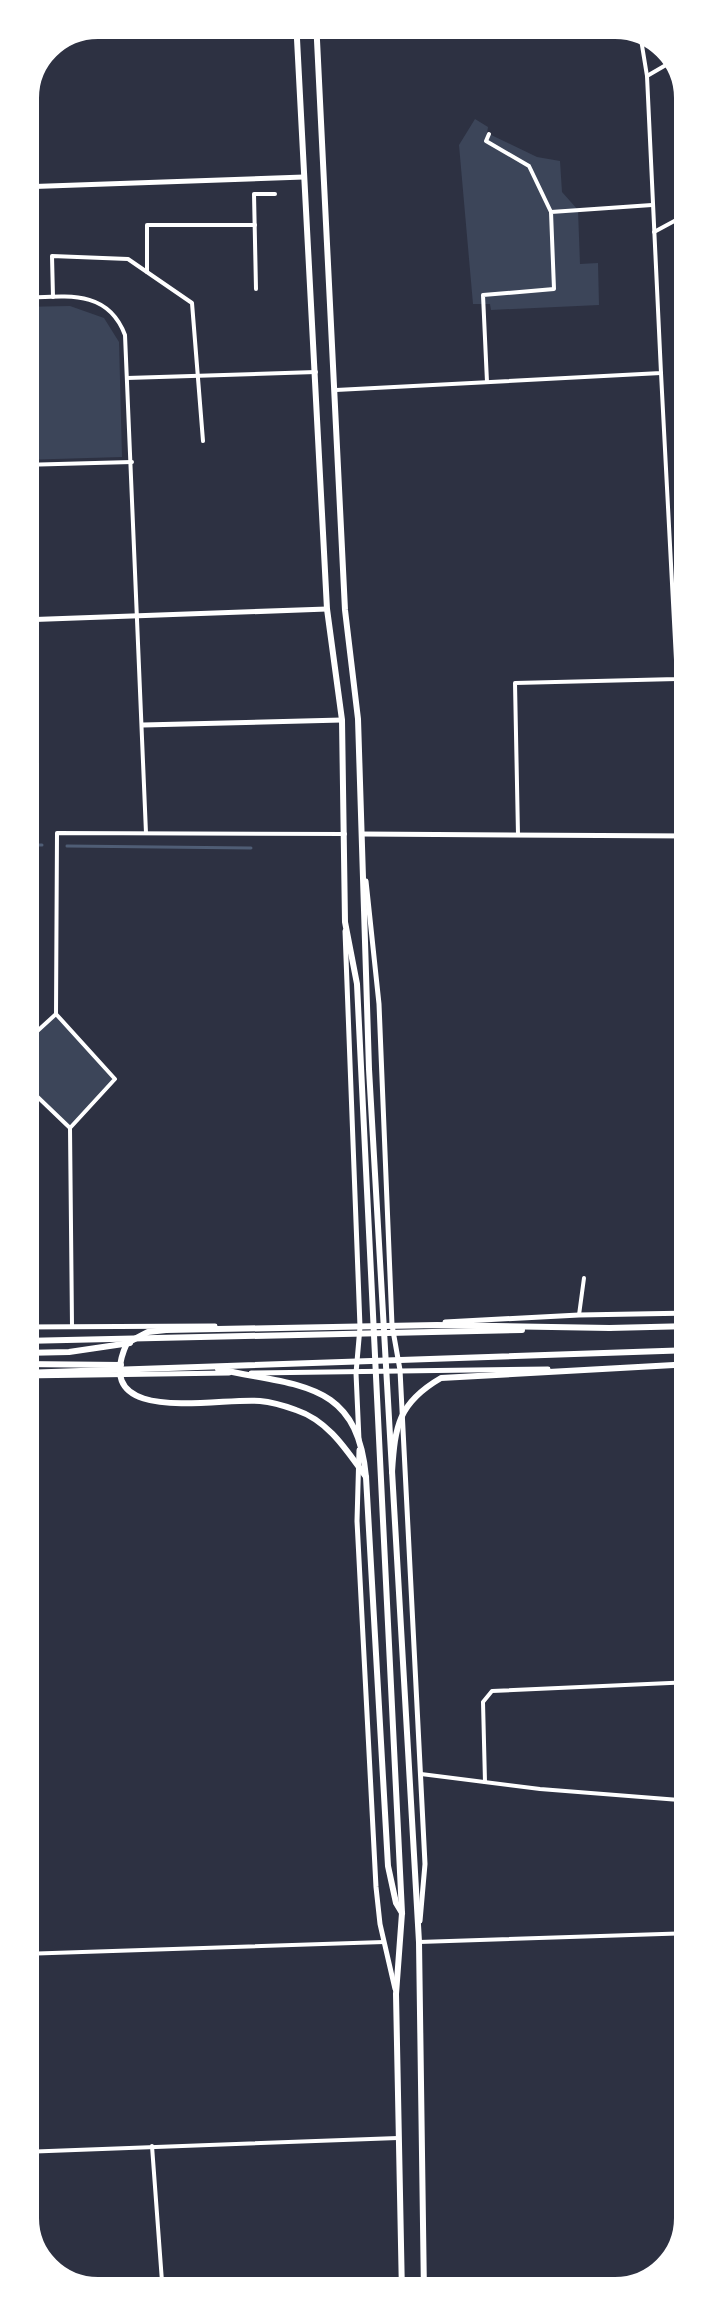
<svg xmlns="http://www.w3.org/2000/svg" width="713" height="2316" font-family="Manrope,sans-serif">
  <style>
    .green { fill: #3c4559 }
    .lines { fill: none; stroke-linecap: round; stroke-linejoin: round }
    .stream { stroke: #4f5d75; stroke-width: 3 }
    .minor { stroke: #fff; stroke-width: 4 }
    .tertiary { stroke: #fff; stroke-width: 5 }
    .secondary { stroke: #fff; stroke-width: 5 }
    .primary { stroke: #fff; stroke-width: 6 }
    .trunk { stroke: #fff; stroke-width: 6 }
    .rim { fill: none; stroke: #fff; stroke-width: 10 }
  </style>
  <rect width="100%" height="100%" fill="#2d3142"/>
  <g class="green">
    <polygon points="475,119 488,127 487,133 537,157 560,161 562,192 578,210 580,264 598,263 599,305 491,310 490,304 473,304 459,145"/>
    <polygon points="70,306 104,318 119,342 122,457 21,460 20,307"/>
    <polygon points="56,1014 115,1079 70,1128 21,1081 21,1046"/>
  </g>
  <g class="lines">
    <g class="stream">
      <polyline points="21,845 42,845"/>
      <polyline points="67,846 251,848"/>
    </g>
    <g class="minor">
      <polyline points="639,27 647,76"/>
      <polyline points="489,134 486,141 529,166 551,212"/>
      <polyline points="654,232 691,212"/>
      <polyline points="147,272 147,225 255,225"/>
      <polyline points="256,289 254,194 275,194"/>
      <polyline points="53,297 52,256 128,259 192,303 203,441"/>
      <path d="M20 298C63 297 107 287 125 335L146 833"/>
      <polyline points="127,378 316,372"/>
      <polyline points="487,382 483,295 554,289 551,212 652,205"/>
      <polyline points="336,390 661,373 647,76 678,58"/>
      <polyline points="21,465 132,462"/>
      <polyline points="518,835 515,683 677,679 661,373"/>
      <polyline points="21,1046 56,1014"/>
      <polyline points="21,1081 70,1128"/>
      <polyline points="579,1315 584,1278"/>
      <polyline points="72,1326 70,1128 115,1079 56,1014 57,833 345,834"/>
      <polyline points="421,1774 540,1789 692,1801"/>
      <polyline points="485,1782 483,1702 492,1691 692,1682"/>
      <polyline points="419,1942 693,1933"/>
      <polyline points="22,1954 384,1942"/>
      <polyline points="152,2146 163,2295"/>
      <polyline points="22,2152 398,2138"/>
    </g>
    <g class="tertiary">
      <polyline points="20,187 304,177"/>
      <polyline points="143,725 342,720"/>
      <polyline points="362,834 691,836"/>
      <polyline points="366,881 379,1004 392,1325 400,1370 425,1864 420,1921"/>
      <polyline points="345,931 360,1327 356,1373 359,1440"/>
      <polyline points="359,1450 357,1521 376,1887 380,1924 395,1989"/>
    </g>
    <g class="secondary">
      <polyline points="21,620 327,609"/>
      <polyline points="445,1322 579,1315 692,1313"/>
      <polyline points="22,1327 215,1326"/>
      <polyline points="251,1373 548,1369"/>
      <polyline points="22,1376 229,1373"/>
    </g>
    <g class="primary">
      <polyline points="296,20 327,609 342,720 345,922 357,984 402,1913 396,1994 402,2294"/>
      <polyline points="316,20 345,610 358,719 369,1069 419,1942 424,2294"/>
    </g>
    <g class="trunk">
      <polyline points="609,1328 692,1326"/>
      <polyline points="22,1341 522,1330"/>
      <polyline points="22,1353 69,1352 130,1343"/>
      <polyline points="22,1364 121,1365"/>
      <path d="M218 1369C298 1387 357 1379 366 1477L388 1866 396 1903 402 1913"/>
      <polyline points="22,1373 692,1350"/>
      <path d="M392 1472C395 1426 398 1403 441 1378L692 1364"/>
      <path d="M366 1477C347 1451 329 1421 296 1410 285 1406 272 1402 260 1401 219 1397 88 1428 127 1343L148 1332 166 1330 437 1325 610 1328"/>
    </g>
  </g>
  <path d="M0 0H713V2316H0ZM98 34H615A64 64 0 0 1 679 98V2218A64 64 0 0 1 615 2282H98A64 64 0 0 1 34 2218V98A64 64 0 0 1 98 34Z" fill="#fff" fill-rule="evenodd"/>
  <path class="rim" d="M98 34H615A64 64 0 0 1 679 98V2218A64 64 0 0 1 615 2282H98A64 64 0 0 1 34 2218V98A64 64 0 0 1 98 34Z"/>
</svg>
